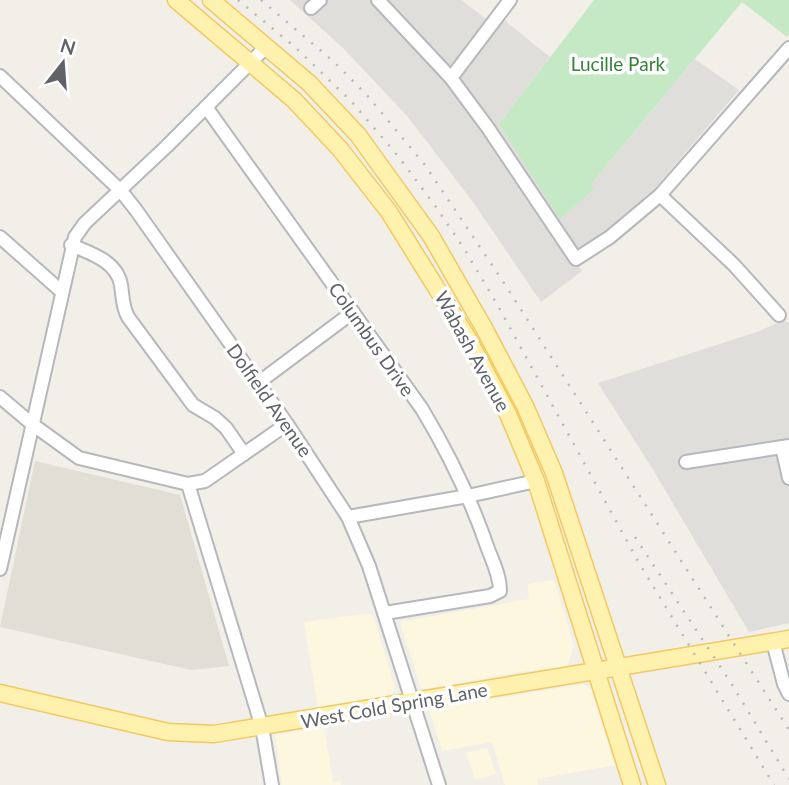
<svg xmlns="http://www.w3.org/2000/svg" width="789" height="785" font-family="Lato,sans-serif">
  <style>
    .commercial { fill: #fef7e0 }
    .industrial { fill: #e0deda }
    .education { fill: #e1ded6 }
    .green { fill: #c5e8c5 }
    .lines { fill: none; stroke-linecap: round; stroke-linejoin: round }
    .minor-casing { stroke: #b5b8bc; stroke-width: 16 }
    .major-casing { stroke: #f2c960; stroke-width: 19 }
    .minor { stroke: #fff; stroke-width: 12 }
    .major { stroke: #fff2af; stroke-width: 16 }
    .rail { stroke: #b6b7b8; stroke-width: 2.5; stroke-dasharray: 2 9; stroke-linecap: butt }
    .labels { text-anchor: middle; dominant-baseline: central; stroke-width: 7; stroke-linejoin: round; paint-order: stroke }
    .park-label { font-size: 19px; fill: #348238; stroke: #fff }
    .street-label { font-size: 19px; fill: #5f6368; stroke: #fff }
  </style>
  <rect width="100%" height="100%" fill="#f1efe8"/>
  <g class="commercial">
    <polygon points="554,580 574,646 566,667 524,671 425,689 421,688 400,622 529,599 528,584"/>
    <polygon points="366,614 373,615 395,687 392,695 318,707 304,622"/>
    <polygon points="583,684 591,689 615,765 537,779 538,785 505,785 492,742 442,751 429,710"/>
    <polygon points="324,727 333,782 340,781 341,785 282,785 275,735"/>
    <polygon points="487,748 496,774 475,780 466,753"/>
  </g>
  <g class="industrial">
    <polygon points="290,0 461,0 493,24 499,16 550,57 499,124 506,134 591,184 695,59 739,90 655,188 574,258 582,271 541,302 473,202 408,117 343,48"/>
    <polygon points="784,320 789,323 789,623 749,632 655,473 598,383 757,332"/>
  </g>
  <polygon class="education" points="35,461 180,495 229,666 191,670 0,627"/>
  <polygon class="green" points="594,0 789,0 789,34 787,37 742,2 591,184 594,189 560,219 499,124"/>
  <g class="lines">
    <defs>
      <g id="minor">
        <polyline points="378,0 451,78 488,128 576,259 610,237 660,195 789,48"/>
        <polyline points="311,8 320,0"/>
        <polyline points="0,76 121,191 136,210 287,424 348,517 369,566 439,785"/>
        <polyline points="451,78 510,0"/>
        <path d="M206 107 422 409C449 454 471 499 488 549 493 562 500 576 500 591L490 596 385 613"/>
        <polyline points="660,195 734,265 779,315"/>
        <polyline points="0,237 61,291"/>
        <path d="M71 245C90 253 117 261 121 285 123 297 122 306 128 317L193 405 215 418 226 428 244 454"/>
        <polyline points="258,383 353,312"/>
        <polyline points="0,397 32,424 79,458 188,484 205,481 287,424"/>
        <polyline points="782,447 789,478"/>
        <polyline points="686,462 789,446"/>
        <polyline points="188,484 262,727 272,785"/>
        <polyline points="348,517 468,496 536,481"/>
        <polyline points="0,569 75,237 85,223 167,146 267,46"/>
        <polyline points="773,642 784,684 789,694"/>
      </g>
      <g id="major">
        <polyline points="176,0 294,100 340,149 389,212 467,337 508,414 536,481 632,785"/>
        <polyline points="211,0 309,83 358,135 431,236 484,328 525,406 554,473 657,785"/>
        <polyline points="0,693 168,732 214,734 789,639"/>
      </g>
    </defs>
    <use href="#minor" class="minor-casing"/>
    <use href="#major" class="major-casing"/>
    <use href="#minor" class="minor"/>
    <use href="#major" class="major"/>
    <g class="rail">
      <polyline points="238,0 296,48 351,101 398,156 436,207 465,250 498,306 639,563 774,785"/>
      <polyline points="261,0 333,61 366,94 425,165 504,283 789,730"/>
      <polyline points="635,537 731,683 789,779"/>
    </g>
  </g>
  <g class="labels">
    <g class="park-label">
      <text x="618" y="63">Lucille Park</text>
    </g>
    <g class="street-label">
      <text transform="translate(372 339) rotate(55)">Columbus Drive</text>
      <text transform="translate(473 351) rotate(61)">Wabash Avenue</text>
      <text transform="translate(270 400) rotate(55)">Dolfield Avenue</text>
      <text transform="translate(394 705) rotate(-10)">West Cold Spring Lane</text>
    </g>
  </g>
  <g transform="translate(63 63) rotate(17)" stroke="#ffffff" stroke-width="5" paint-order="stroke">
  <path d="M0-5L12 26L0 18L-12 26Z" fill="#5f6368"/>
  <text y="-10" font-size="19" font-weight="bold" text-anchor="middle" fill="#5f6368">N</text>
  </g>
</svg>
